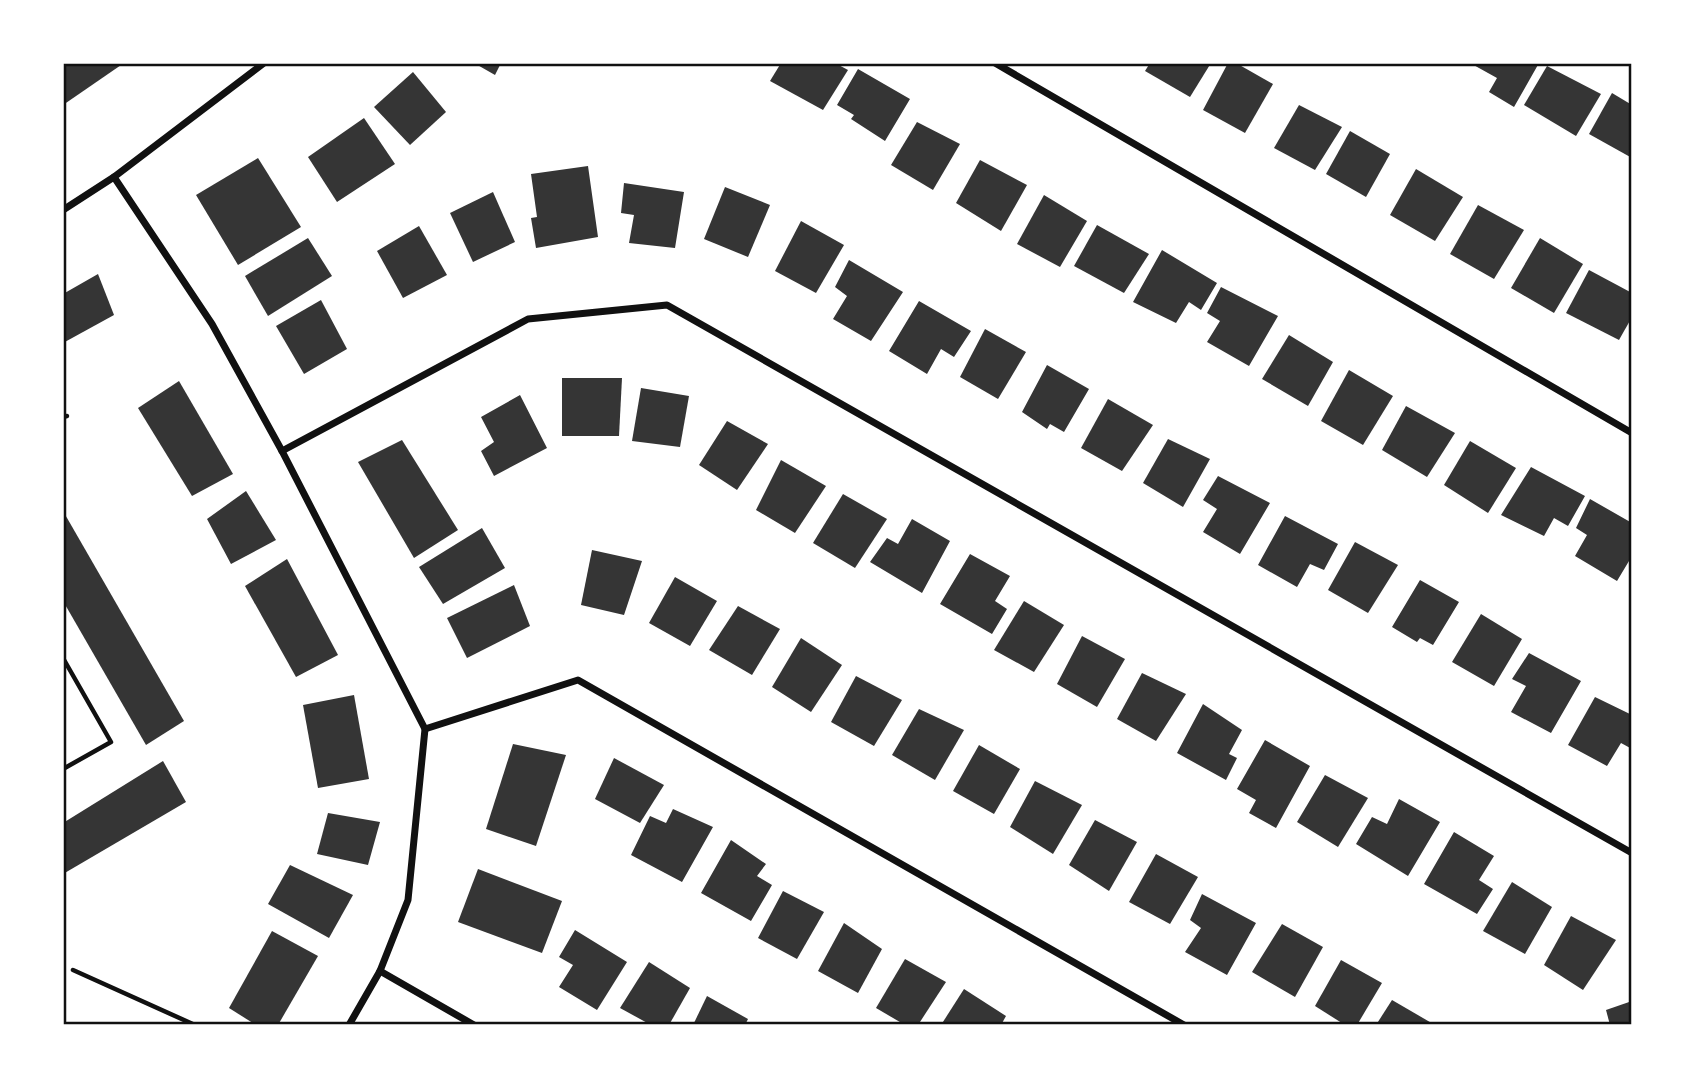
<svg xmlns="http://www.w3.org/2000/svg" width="1695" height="1088" font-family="Poppins,sans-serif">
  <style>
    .building { fill: #353535 }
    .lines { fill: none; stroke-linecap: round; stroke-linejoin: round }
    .path { stroke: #111; stroke-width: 4.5 }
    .minor { stroke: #111; stroke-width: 7 }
    .neatline { fill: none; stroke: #111; stroke-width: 2.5 }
  </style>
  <rect width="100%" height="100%" fill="#fff"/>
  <g class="building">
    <polygon points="63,63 124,63 63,105"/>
    <polygon points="474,63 501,63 495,75"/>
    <polygon points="781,63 835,63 848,70 823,110 770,81"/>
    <polygon points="1150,63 1211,63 1190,97 1145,71"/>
    <polygon points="1228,63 1236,63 1273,84 1245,133 1203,110"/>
    <polygon points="1470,63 1539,63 1514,107 1489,92 1497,78"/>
    <polygon points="1547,66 1601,94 1576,136 1524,105"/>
    <polygon points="858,69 910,99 885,141 851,119 854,115 837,105"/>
    <polygon points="413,72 446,112 410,145 374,107"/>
    <polygon points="1612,93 1632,105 1632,158 1589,134"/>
    <polygon points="1299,105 1342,127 1315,170 1274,148"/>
    <polygon points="364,118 395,164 337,202 308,157"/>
    <polygon points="917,122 960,144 933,190 891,165"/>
    <polygon points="1350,131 1390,154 1366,197 1326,174"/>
    <polygon points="258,158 301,227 238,265 196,195"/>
    <polygon points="980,160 1027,185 1001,231 956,203"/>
    <polygon points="588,166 598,237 536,248 531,218 537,217 531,174"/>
    <polygon points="1416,169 1463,197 1435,241 1390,215"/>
    <polygon points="624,183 684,192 675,248 629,243 634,215 621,213"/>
    <polygon points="725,187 770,205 748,257 704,239"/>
    <polygon points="493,192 515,242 473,262 450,213"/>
    <polygon points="1044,195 1087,221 1060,267 1017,244"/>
    <polygon points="1478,205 1524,230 1494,279 1450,254"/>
    <polygon points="801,221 844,245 816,293 775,271"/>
    <polygon points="1097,225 1149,254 1124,293 1074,266"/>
    <polygon points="419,226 447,275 403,298 377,251"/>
    <polygon points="308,238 332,276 268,316 245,276"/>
    <polygon points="1540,238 1583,264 1554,313 1511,288"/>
    <polygon points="1162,250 1217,283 1201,310 1189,302 1176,323 1133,302"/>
    <polygon points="849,260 903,292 871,341 833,319 847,296 835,287"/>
    <polygon points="1589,270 1632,293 1632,317 1619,340 1566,313"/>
    <polygon points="98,274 114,315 63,343 63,294"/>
    <polygon points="1221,287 1278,316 1249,366 1207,342 1220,321 1207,313"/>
    <polygon points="321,300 347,349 304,374 276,326"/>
    <polygon points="919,301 971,331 954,357 941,349 927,374 889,351"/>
    <polygon points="985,329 1026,352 998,399 960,377"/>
    <polygon points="1289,335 1333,362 1308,406 1262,379"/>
    <polygon points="1047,365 1089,389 1064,432 1050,424 1047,429 1022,412"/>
    <polygon points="1349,370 1393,396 1363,445 1321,421"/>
    <polygon points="562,378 622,378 619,436 562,436"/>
    <polygon points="179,381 233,474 192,496 138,408"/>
    <polygon points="641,388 689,396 680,447 632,441"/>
    <polygon points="520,395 547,448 494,476 481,451 494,442 481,417"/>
    <polygon points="1108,399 1153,425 1122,471 1081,448"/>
    <polygon points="1406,406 1455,433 1427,477 1382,450"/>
    <polygon points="727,421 768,444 737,490 699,465"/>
    <polygon points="1168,439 1210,459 1183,507 1143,483"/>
    <polygon points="402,440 458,530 414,558 358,462"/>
    <polygon points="1470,441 1516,468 1488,513 1444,485"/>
    <polygon points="781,460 826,486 795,533 756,510"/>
    <polygon points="1531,467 1585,496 1568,526 1554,518 1544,536 1501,515"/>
    <polygon points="1218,476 1270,503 1240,554 1203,532 1217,509 1203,500"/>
    <polygon points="246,491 276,540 231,564 207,519"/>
    <polygon points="843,494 887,519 855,568 813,543"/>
    <polygon points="1590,499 1632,523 1632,556 1617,581 1575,556 1587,535 1576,528"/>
    <polygon points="63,511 184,721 146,745 63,601"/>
    <polygon points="1285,516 1338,544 1324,570 1310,564 1297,587 1258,565"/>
    <polygon points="912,519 950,541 922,593 870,562 887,538 898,544"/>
    <polygon points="482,528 505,568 443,604 419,567"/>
    <polygon points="1355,542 1398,565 1368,613 1328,590"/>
    <polygon points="592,550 642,561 624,615 581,605"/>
    <polygon points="970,554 1010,576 995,601 1007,609 992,634 940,604"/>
    <polygon points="287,559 338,655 296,677 245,586"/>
    <polygon points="675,577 717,601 690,646 649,623"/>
    <polygon points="1420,580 1459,602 1433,645 1420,638 1417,642 1392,627"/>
    <polygon points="514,585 530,626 467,658 447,618"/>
    <polygon points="1024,601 1064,625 1034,672 994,650"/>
    <polygon points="738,606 780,629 752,675 709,650"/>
    <polygon points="1481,614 1522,639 1494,686 1452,662"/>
    <polygon points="1082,636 1125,659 1097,707 1057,684"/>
    <polygon points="801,638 842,665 811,712 772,687"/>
    <polygon points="1529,653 1581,681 1551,733 1511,712 1526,686 1512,679"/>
    <polygon points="1142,673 1186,694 1156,741 1117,719"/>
    <polygon points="856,676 902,700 874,746 831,722"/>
    <polygon points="354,695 369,779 318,788 303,705"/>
    <polygon points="1595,697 1632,715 1632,749 1621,743 1607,766 1568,745"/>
    <polygon points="1203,704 1242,730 1229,754 1237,758 1226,780 1177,753"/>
    <polygon points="919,709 964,730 935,780 892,755"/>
    <polygon points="1265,740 1310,766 1276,828 1249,813 1256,800 1237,789"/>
    <polygon points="513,744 566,755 536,846 486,829"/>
    <polygon points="979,745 1020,769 994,814 953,791"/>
    <polygon points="614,758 664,785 640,823 595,799"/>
    <polygon points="163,761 186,802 63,874 63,823"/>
    <polygon points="1325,775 1368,798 1338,847 1297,822"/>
    <polygon points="1035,781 1082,805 1053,854 1010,827"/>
    <polygon points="1399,799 1440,822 1408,876 1356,844 1372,817 1387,824"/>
    <polygon points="673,809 713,827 682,882 631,855 650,816 666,823"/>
    <polygon points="328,813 380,822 368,865 317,854"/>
    <polygon points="1095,820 1137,842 1109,891 1069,865"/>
    <polygon points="1454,832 1494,856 1479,880 1493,889 1477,914 1424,884"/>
    <polygon points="731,840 766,864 757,876 772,885 751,921 701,893"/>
    <polygon points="1156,854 1198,877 1170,924 1129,902"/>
    <polygon points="290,865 353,895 329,938 268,904"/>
    <polygon points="478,869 562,901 542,953 458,922"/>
    <polygon points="1512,882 1552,907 1525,954 1483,931"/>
    <polygon points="783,891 824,912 797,959 758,938"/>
    <polygon points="1202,894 1256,923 1227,975 1185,952 1201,928 1190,920"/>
    <polygon points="1571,916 1616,940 1583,990 1544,965"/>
    <polygon points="844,923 882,949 858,993 818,971"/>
    <polygon points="1282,924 1323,947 1295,997 1252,972"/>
    <polygon points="575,930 627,962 597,1010 559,987 573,965 559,957"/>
    <polygon points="272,931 318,956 278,1025 256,1025 229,1008"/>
    <polygon points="905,959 946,982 918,1025 905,1025 876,1008"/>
    <polygon points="1341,960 1382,983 1357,1025 1345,1025 1315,1006"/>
    <polygon points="649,962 690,988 669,1025 651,1025 620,1008"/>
    <polygon points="964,989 1006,1016 1001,1025 941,1025"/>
    <polygon points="707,996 748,1019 745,1025 693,1025"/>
    <polygon points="1392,1000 1435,1025 1376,1025"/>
    <polygon points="1632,1001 1632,1025 1610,1025 1606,1010"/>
  </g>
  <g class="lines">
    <g class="path">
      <polyline points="63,417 67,416"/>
      <polyline points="63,658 111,742 63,769"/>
      <polyline points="73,970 195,1025"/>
    </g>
    <g class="minor">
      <polyline points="995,63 1632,433"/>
      <polyline points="114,177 212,324 282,451 425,729 408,900 380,971 349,1025"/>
      <polyline points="63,210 114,177 264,63"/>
      <polyline points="282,451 528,319 667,305 1632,853"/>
      <polyline points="425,729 578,680 1184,1025"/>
      <polyline points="380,971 474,1025"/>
    </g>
  </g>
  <rect width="1695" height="1088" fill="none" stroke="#ffffff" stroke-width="130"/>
  <rect x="65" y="65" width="1565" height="958" class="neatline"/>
</svg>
